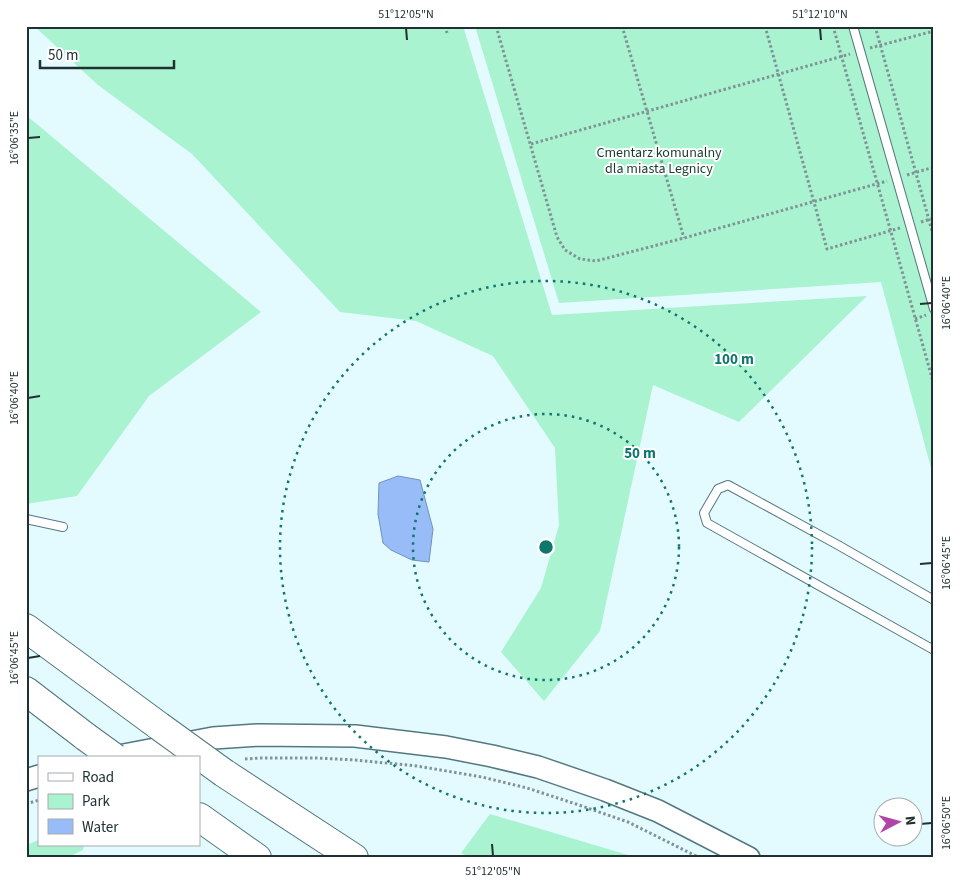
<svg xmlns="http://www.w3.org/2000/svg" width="960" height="884" font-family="'Source Sans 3',sans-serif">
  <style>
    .green { fill: #a9f3d0 }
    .water { fill: #97bcf7; stroke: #7392bc }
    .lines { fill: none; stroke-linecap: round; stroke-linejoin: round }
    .service-casing { stroke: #547880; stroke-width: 10 }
    .secondary-casing { stroke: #547880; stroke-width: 24 }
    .motorway-casing { stroke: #547880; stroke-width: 30 }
    .path { stroke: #809498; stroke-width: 3; stroke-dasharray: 2.5 2.5; stroke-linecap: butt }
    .service { stroke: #fff; stroke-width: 8 }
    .secondary { stroke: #fff; stroke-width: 21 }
    .motorway { stroke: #fff; stroke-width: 28 }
    .motorway-bridge-casing { stroke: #547880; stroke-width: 30; stroke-linecap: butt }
    .motorway-bridge { stroke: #fff; stroke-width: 28 }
    .ticks { fill: none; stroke: #203033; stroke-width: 2 }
    .ring { fill: none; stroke: #0f766e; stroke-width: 2.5; stroke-dasharray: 2.5 5 }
    .labels { text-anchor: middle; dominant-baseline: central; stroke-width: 4; stroke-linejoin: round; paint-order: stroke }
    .park-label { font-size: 14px; fill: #183b2c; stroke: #fff }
    .centre { fill: #0f766e; stroke: #fff; stroke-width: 2.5 }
    .ring-label { font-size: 15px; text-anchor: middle; font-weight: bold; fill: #0f766e; stroke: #fff; stroke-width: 4; stroke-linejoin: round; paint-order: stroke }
    .neatline { fill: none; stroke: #203033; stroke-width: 2 }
    .ticks-label { font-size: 12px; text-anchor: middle; fill: #203033 }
  </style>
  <rect width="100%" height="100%" fill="#e3faff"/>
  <g class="green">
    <polygon points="34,26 463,26 552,315 867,296 739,422 653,385 600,631 544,701 501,652 541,588 559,525 555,448 493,356 416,321 340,312 192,154 98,85"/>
    <polygon points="475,26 934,26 934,479 881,282 559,303"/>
    <polygon points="26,115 261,312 149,396 77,496 26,504"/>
    <polygon points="490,814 638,858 470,858 461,853"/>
    <polygon points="39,840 39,845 84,845 83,850 66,858 26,858 26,845"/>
  </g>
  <polygon class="water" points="398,476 420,480 433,529 429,562 412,560 391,550 383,543 378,514 379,483"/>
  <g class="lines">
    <defs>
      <g id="service">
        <polyline points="853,26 934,309"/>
        <polyline points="26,519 63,527"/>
        <polyline points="934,600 838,545 728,485 718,489 704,513 707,523 934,650"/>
      </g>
      <g id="secondary">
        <polyline points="108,758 213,738 258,735 355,736 446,747 492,756 538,767 605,790 658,811 749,858"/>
        <polyline points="26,780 39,776"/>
      </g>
      <g id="motorway">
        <polyline points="26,628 159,726"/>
        <polyline points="26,691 86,737"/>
        <polyline points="224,773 354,858"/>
        <polyline points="199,817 257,858"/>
      </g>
    </defs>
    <use href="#service" class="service-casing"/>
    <use href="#secondary" class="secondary-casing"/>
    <use href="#motorway" class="motorway-casing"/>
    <g class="path">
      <polyline points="445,26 447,33"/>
      <polyline points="496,26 557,237 565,250 580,259 596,261 684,238 887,181"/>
      <polyline points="622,26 684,238"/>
      <polyline points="765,26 827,249 900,228"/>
      <polyline points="833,26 934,385"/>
      <polyline points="875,26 934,238"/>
      <polyline points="870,48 934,31"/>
      <polyline points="531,144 850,54"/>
      <polyline points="907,175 934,167"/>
      <polyline points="921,222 934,218"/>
      <polyline points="915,319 926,315"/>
      <polyline points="245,759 261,758 317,758 355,760 417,766 482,777 527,788 576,804 628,822 700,858"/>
      <polyline points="26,804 39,800"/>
    </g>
    <use href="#service" class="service"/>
    <use href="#secondary" class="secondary"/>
    <use href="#motorway" class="motorway"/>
    <defs>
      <g id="motorway-bridge">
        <polyline points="159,726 224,773"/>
        <polyline points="86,737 115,758"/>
      </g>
    </defs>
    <use href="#motorway-bridge" class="motorway-bridge-casing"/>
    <use href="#motorway-bridge" class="motorway-bridge"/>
  </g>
  <path class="ticks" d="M406 28 407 40M820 28 821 40M28 138 40 137M920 304 932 303M28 398 40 396M920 564 932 563M28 658 40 656M920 824 932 823M492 844 493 856"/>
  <g class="ring">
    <circle cx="546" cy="547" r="133"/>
    <circle cx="546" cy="547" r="266"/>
  </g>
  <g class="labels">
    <g class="park-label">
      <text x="659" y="153">Cmentarz komunalny<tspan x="659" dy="16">dla miasta Legnicy</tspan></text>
    </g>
  </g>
  <circle cx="546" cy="547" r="8" class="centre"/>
  <g class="ring-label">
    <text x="734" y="364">100 m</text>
    <text x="640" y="458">50 m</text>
  </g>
  <rect width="960" height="884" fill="none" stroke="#ffffff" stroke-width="55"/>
  <rect x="38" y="756" width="162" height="90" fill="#ffffff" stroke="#a6acad"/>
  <rect x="48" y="773" width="25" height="8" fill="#ffffff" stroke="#a6acad"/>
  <text x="82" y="782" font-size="15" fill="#203033">Road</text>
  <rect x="48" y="794" width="25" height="15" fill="#a9f3d0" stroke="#a6acad"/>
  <text x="82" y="806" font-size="15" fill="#203033">Park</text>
  <rect x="48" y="819" width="25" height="15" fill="#97bcf7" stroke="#a6acad"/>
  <text x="82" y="832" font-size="15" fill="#203033">Water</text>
  <g transform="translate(898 822) rotate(84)"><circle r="24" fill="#ffffff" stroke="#a6acad"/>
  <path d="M0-4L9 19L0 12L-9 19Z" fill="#b045a6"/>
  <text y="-8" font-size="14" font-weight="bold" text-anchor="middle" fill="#203033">N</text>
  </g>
  <path d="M40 60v8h134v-8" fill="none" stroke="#203033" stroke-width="2.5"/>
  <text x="48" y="60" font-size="15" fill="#203033" stroke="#ffffff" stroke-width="4" paint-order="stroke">50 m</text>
  <rect x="28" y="28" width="904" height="828" class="neatline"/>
  <g class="ticks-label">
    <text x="406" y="18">51°12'05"N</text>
    <text x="820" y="18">51°12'10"N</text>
    <text transform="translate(14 138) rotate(-90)" y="4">16°06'35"E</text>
    <text transform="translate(946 303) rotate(-90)" y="4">16°06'40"E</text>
    <text transform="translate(14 398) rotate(-90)" y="4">16°06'40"E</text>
    <text transform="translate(946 563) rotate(-90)" y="4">16°06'45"E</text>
    <text transform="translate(14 658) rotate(-90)" y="4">16°06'45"E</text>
    <text transform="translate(946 823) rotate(-90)" y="4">16°06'50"E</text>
    <text x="493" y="875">51°12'05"N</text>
  </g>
</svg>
